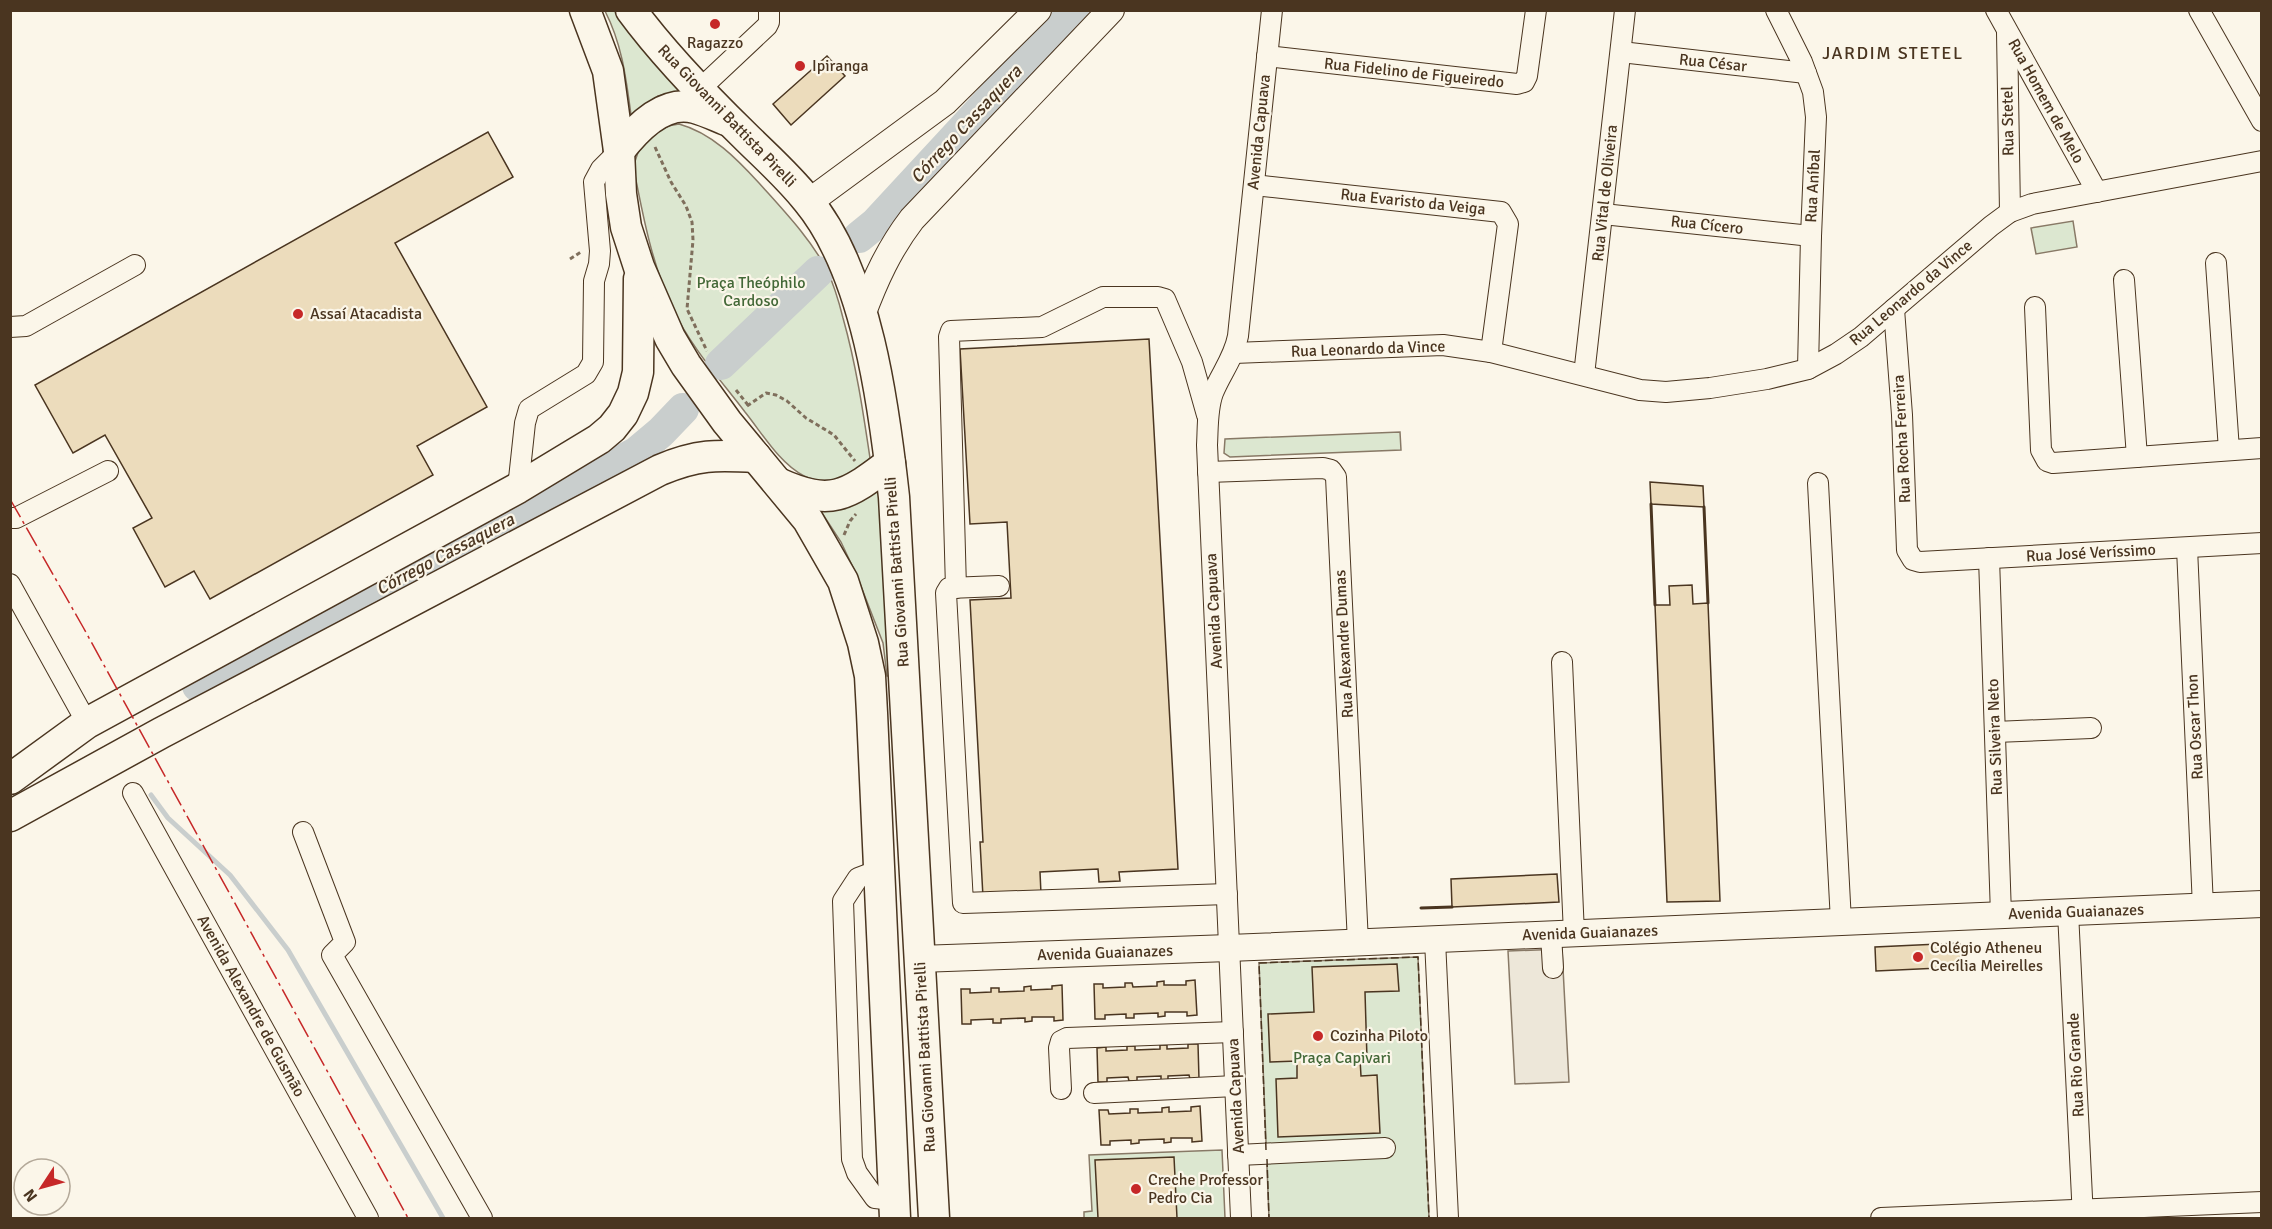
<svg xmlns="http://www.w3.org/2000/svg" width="2272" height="1229" font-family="Signika,sans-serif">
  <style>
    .green { fill: #dce7d0; stroke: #887966; stroke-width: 1.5 }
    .parking { fill: #ede7d9; stroke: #887966; stroke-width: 1.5 }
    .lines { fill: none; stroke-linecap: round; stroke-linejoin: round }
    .stream { stroke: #c9cecd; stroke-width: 5 }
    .river { stroke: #c9cecd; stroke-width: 32 }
    .building { fill: #ecdcbc; stroke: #4a3520; stroke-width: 1.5 }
    .minor-casing { stroke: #4a3520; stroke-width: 22 }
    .major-casing { stroke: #4a3520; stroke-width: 28 }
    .highway-casing { stroke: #4a3520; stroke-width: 33 }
    .path { stroke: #7f6f5c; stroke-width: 3; stroke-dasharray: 4.5 3; stroke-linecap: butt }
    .minor { stroke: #fbf6e9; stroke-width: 20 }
    .major { stroke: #fbf6e9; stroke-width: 26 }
    .highway { stroke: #fbf6e9; stroke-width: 30 }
    .fence { stroke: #4a3520; stroke-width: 1.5; stroke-dasharray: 8 3; stroke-linecap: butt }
    .wall { stroke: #4a3520; stroke-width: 3 }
    .power { stroke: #c62828; stroke-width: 1.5; stroke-dasharray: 21 4.5 3 4.5; stroke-linecap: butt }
    .poi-dot { fill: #c62828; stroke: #fbf6e9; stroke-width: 2 }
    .labels { text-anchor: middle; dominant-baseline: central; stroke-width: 4.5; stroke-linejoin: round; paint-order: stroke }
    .poi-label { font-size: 16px; fill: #4a3520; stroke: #fbf6e9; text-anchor: start }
    .street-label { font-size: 16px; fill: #4a3520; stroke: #fbf6e9 }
    .park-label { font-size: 16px; fill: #436837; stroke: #fbf6e9 }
    .neighbourhood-label { font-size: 18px; letter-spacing: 1.5px; fill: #4a3520; stroke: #fbf6e9 }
    .water-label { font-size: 18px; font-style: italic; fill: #4a3520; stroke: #fbf6e9 }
  </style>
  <rect width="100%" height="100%" fill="#fbf6e9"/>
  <g class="green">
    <path d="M605 11H615L643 49 681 91 658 96 631 115C626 78 622 44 605 11Z"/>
    <path d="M679 124C712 133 737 159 759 183 784 211 810 238 827 270 834 285 839 302 843 318 856 364 863 411 870 458 856 476 826 487 804 476 779 463 762 433 745 412 719 378 690 346 672 307 652 264 643 216 634 170 634 147 656 126 679 124Z"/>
    <polygon points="2073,221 2077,247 2036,254 2031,228"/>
    <polygon points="1400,432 1401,450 1230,457 1224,453 1225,439"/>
    <path d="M879 487 890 676H887L883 643 857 576 841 542 820 510C843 511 860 502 879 487Z"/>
    <polygon points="1418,957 1429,1218 1269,1218 1259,963"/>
    <polygon points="1222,1150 1225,1218 1084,1218 1084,1212 1092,1211 1089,1155"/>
  </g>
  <polygon class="parking" points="1562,949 1569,1082 1515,1084 1508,951"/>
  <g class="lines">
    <g class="stream">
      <polyline points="875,224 885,233"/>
      <polyline points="151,795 168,818 230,875 288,950 443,1218"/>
    </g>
    <g class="river">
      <polyline points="859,237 875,224 1073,10"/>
      <polyline points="721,364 818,272"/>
      <polyline points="198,686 636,453 661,432 683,409"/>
    </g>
  </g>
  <g class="building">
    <polygon points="827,56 845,76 791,125 773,104"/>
    <polygon points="488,132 513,177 395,243 487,407 417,446 433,475 210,599 194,571 165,587 133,528 152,518 105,435 73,453 35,385"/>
    <polygon points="1149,339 1178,869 1119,872 1120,881 1099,882 1098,869 1040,872 1041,894 983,897 980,842 983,842 970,600 1011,598 1007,522 970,524 960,349"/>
    <polygon points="1650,482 1703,486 1704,507 1651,504"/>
    <polygon points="1692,585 1693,604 1708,603 1720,901 1667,902 1655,605 1670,605 1669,586"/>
    <polygon points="1557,874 1559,902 1452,907 1451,879"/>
    <polygon points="1960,943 1961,967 1876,971 1875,947"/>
    <polygon points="1397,964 1399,991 1365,992 1367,1059 1360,1059 1361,1076 1377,1075 1380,1133 1278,1137 1276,1079 1297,1078 1297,1061 1270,1062 1268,1014 1314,1012 1312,967"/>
    <polygon points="1195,980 1197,1015 1187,1016 1187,1012 1165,1012 1165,1016 1158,1017 1158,1013 1134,1014 1134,1018 1126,1018 1126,1014 1105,1015 1105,1019 1095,1019 1094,984 1103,984 1103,988 1125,987 1125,983 1132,983 1133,987 1157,986 1157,982 1164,981 1164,985 1186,985 1186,981"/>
    <polygon points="1062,985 1063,1020 1054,1021 1054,1017 1032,1017 1032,1021 1025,1022 1025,1018 1001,1019 1001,1023 993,1023 993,1019 971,1020 971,1024 962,1024 961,989 970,989 970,993 991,992 991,988 999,988 999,992 1024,991 1024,987 1031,986 1031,990 1052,989 1052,986"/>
    <polygon points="1188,1044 1198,1044 1199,1079 1190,1079 1189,1075 1168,1076 1168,1080 1161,1080 1161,1076 1137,1077 1137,1081 1129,1081 1128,1077 1107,1078 1107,1082 1098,1082 1097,1048 1106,1047 1106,1051 1127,1050 1127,1046 1135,1046 1135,1050 1160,1049 1160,1045 1167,1045 1167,1049 1188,1048"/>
    <polygon points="1200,1106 1202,1141 1192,1142 1192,1138 1171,1138 1171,1142 1164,1143 1164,1139 1139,1140 1139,1143 1131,1144 1131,1140 1110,1141 1110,1145 1101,1145 1099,1110 1108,1110 1109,1114 1130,1113 1130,1109 1138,1109 1138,1113 1162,1112 1162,1108 1169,1107 1169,1112 1191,1111 1191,1107"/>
    <polygon points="1174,1157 1177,1218 1098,1218 1095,1160"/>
  </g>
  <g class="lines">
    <defs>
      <g id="minor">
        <polyline points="1776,10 1802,62 1813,92 1816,117 1811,236 1808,369"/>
        <polyline points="1996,10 2097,192"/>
        <polyline points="2199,10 2262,121"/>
        <polyline points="2007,32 2010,212"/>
        <polyline points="1621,52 1806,73"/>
        <polyline points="1267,56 1517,84 1524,82 1527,76 1536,10"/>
        <polyline points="700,89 767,26 769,22 769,10"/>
        <polyline points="1254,185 1501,212 1508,224 1491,352"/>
        <polyline points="1603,214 1811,236"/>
        <polyline points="2216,263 2229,450"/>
        <polyline points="2124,280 2137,457"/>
        <polyline points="2035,307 2041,450 2047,461 2053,463 2262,448"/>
        <polyline points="1894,309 1902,415 1907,550 1913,560 1920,562 2262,543"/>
        <polyline points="10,327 26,326 135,265"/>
        <polyline points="1234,353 1443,345 1491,352 1640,390 1666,392 1710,388 1767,379 1808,369 1836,354 1861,337 1991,226 2010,212 2032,204 2262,161"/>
        <polyline points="1584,375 1625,10"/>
        <polyline points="1208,472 1323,468 1331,470 1336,477 1358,943"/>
        <polyline points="1818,483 1841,922"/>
        <polyline points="518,488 525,423 529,409 586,374 593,362 594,281 599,264 600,251 594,182 601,169 619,151"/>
        <polyline points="10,518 16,518 108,471"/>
        <polyline points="2187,548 2203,907"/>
        <polyline points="1989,558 2001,915"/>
        <polyline points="10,584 87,723"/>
        <polyline points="999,586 949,588 946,593 963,903 1227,894"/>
        <polyline points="956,588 949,337 951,331 1042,327 1103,297 1158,297 1165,299 1192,362 1207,415"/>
        <polyline points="1562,662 1574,934"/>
        <polyline points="1995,732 2091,728"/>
        <polyline points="133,793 368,1218"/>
        <polyline points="303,832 345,942 332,955 482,1218"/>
        <polyline points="879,870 858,878 843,901 852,1159 857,1173 875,1198 894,1200"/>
        <polyline points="2068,912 2083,1218"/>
        <polyline points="1551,935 1553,968"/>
        <polyline points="1435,940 1448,1218"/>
        <polyline points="1061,1089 1059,1048 1061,1041 1067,1038 1233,1032"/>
        <polyline points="1094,1093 1235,1086"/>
        <polyline points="1238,1155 1385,1148"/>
        <path d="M1241 1218 1207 445C1208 428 1207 409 1213 393 1221 373 1234 358 1238 336L1272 10"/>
        <polyline points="1881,1218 2262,1202"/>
      </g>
      <g id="major">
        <polyline points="809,202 945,102 1038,10"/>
        <path d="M862 315C875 280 889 249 912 219L1111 10"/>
        <polyline points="919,959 1229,948 2262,904"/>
      </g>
      <g id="highway">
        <polyline points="585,10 608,71 619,151 621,194 626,227 639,267 670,338 686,365 727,422 808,520 843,581 863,643 870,676 872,713 895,1218"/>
        <path d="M631 10C664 55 704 96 744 135 765 156 788 176 807 200 867 272 884 406 894 497L934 1218"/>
        <path d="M619 151C636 129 664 99 695 108 706 111 716 116 726 120"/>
        <path d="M778 483C832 507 846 496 890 463"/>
        <polyline points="10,779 87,723 518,488 599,439 612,428 623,414 633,393 638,372 639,279"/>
        <path d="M10 816 161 733 660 470C698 454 716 455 756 457"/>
      </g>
    </defs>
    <use href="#minor" class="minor-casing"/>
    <use href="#major" class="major-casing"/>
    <use href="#highway" class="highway-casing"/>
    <g class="path">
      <polyline points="655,147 671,182 686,206 692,222 693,240 687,309 707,351"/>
      <polyline points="570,259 581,252"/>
      <polyline points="736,390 748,405"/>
      <polyline points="747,406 766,393 776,395 787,401 806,418 834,435 855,461"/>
      <polyline points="844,535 850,521 856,514"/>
    </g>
    <use href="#minor" class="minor"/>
    <use href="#major" class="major"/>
    <use href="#highway" class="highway"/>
    <g class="fence">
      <polyline points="1266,1150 1259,963 1418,957 1429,1218"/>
      <polyline points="1267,1159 1269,1218"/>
    </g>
    <g class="wall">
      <polyline points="1651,504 1655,605"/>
      <polyline points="1704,507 1708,603"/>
      <polyline points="1421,908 1452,907"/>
    </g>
    <polyline class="power" points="10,499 83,627 408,1218"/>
  </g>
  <g class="poi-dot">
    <circle cx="715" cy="24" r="6"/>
    <circle cx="800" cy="66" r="6"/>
    <circle cx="298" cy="314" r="6"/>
    <circle cx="1918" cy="957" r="6"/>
    <circle cx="1318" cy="1036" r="6"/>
    <circle cx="1136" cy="1189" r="6"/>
  </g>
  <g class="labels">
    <g class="poi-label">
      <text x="715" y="43" text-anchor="middle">Ragazzo</text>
      <text x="812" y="66">Ipiranga</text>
      <text x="310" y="314">Assaí Atacadista</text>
      <text x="1930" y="948">Colégio Atheneu<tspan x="1930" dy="18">Cecília Meirelles</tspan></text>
      <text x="1330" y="1036">Cozinha Piloto</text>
      <text x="1148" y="1180">Creche Professor<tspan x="1148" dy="18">Pedro Cia</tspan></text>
    </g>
    <g class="street-label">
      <text transform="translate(1713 63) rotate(6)">Rua César</text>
      <text transform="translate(1414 73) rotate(6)">Rua Fidelino de Figueiredo</text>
      <text transform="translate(2046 101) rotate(61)">Rua Homem de Melo</text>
      <text transform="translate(727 116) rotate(46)">Rua Giovanni Battista Pirelli</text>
      <text transform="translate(2008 121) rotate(-91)">Rua Stetel</text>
      <text transform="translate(1259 132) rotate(-84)">Avenida Capuava</text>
      <text transform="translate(1813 186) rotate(-87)">Rua Aníbal</text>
      <text transform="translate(1605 193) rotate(-84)">Rua Vital de Oliveira</text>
      <text transform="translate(1413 202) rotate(6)">Rua Evaristo da Veiga</text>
      <text transform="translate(1707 225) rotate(6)">Rua Cícero</text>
      <text transform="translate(1911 293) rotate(-40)">Rua Leonardo da Vince</text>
      <text transform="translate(1368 349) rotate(-2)">Rua Leonardo da Vince</text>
      <text transform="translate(1902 439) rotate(-93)">Rua Rocha Ferreira</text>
      <text transform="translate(2091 553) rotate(-3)">Rua José Veríssimo</text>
      <text transform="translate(897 572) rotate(-94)">Rua Giovanni Battista Pirelli</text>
      <text transform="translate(1214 611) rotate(-93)">Avenida Capuava</text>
      <text transform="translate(1344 644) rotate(-93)">Rua Alexandre Dumas</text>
      <text transform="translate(2195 727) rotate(-93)">Rua Oscar Thon</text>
      <text transform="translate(1995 737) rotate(-92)">Rua Silveira Neto</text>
      <text transform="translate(2076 912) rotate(-2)">Avenida Guaianazes</text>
      <text transform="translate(1590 933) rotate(-2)">Avenida Guaianazes</text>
      <text transform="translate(1105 953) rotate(-2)">Avenida Guaianazes</text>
      <text transform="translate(251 1006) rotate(61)">Avenida Alexandre de Gusmão</text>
      <text transform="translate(925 1057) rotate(-93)">Rua Giovanni Battista Pirelli</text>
      <text transform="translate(2076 1065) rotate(-93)">Rua Rio Grande</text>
      <text transform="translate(1236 1096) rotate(-93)">Avenida Capuava</text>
    </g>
    <g class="park-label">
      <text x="751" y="283">Praça Theóphilo<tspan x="751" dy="18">Cardoso</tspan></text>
      <text x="1342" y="1058">Praça Capivari</text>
    </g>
    <g class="neighbourhood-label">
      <text x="1893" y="53">JARDIM STETEL</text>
    </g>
    <g class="water-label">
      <text transform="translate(966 124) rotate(-47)">Córrego Cassaquera</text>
      <text transform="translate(445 554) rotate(-28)">Córrego Cassaquera</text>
    </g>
  </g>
  <rect width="2272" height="1229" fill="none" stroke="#4a3520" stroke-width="24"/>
  <g transform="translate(42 1187) rotate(234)"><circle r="28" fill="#fbf6e9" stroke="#b4a999" stroke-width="1.5"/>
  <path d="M0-4.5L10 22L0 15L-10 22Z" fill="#c62828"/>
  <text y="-9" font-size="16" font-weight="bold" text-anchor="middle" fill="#4a3520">N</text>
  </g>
</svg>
